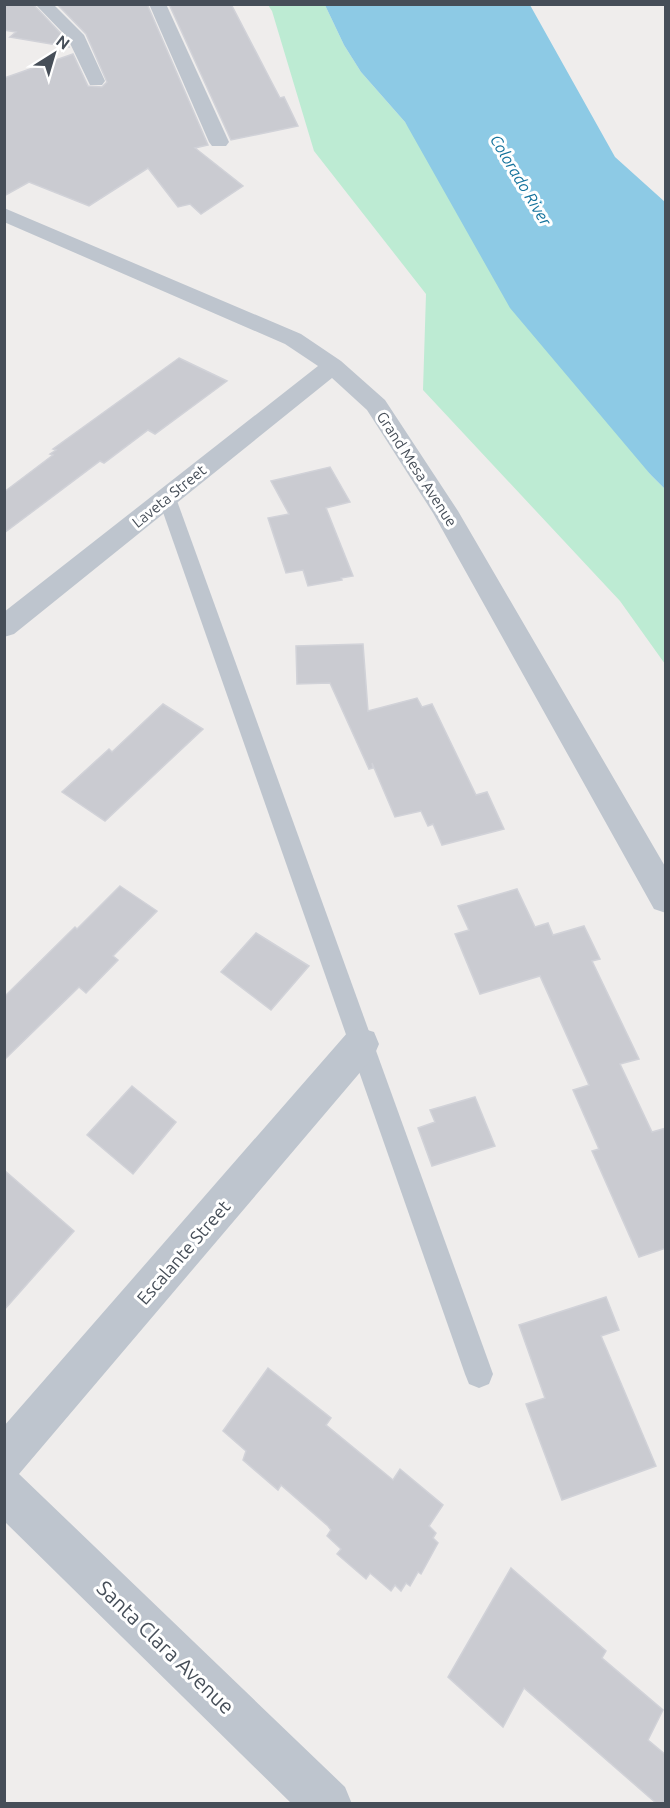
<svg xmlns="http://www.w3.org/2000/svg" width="670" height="1808" font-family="Ubuntu,sans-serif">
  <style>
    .green { fill: #bdebd3 }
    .water { fill: #8dcae5 }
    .building { fill: #cacbd1; stroke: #d1d2d8; stroke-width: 1.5 }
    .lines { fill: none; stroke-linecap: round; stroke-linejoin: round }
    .lane { fill: #bec5ce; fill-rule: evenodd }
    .street { fill: #bec5ce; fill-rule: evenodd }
    .labels { text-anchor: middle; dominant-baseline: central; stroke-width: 6; stroke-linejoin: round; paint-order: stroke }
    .far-street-label { font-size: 15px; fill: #464e58; stroke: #fff }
    .far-water-label { font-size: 16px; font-style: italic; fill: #15739c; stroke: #fff }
    .street-label { font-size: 18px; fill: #464e58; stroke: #fff }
    .near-street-label { font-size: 21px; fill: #464e58; stroke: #fff }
  </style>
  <rect width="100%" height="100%" fill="#efedec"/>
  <polygon class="green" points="268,5 325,5 344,45 361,72 405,122 650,474 665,489 665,664 620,601 423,390 426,294 314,151 272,11"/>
  <polygon class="water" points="325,5 530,5 615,157 665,202 665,489 650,474 510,308 405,122 361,72 344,45"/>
  <g class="building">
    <polygon points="4,4 33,4 65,38 69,47 10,37 16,32 4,30"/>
    <polygon points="57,4 147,4 208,145 195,148 243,186 201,214 190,204 178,207 148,168 89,206 29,182 4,196 4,78 73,54 88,86 102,87 107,82 86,34"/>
    <polygon points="169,4 231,4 270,79 280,98 284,97 298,126 231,140"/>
    <polygon points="179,358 227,381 155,434 148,430 104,463 100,461 4,533 4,492 53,455 50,454 56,450 53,449"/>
    <polygon points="330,467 350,502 326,508 353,576 341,578 342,580 308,586 303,570 286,573 268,518 289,514 271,481"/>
    <polygon points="363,644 368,711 417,698 422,707 432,704 476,795 487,792 504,829 442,845 433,824 428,826 421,811 395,817 372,763 373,768 369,769 330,683 297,684 296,646"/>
    <polygon points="163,704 203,729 105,821 62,792 109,749 112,752"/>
    <polygon points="120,886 157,911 113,956 118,960 86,993 79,987 4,1060 4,997 75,927 77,929"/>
    <polygon points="517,889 535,927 548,923 553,935 584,926 600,959 592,961 639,1059 620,1064 652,1132 666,1128 666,1248 639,1257 592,1151 599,1149 573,1090 589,1085 540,976 480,994 455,934 469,930 458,906"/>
    <polygon points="256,933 309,966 271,1010 221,972"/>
    <polygon points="132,1086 176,1122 133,1174 87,1135"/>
    <polygon points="475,1097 495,1146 432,1166 418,1128 435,1122 430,1110"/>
    <polygon points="4,1170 74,1231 4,1310"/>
    <polygon points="606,1297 619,1330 601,1336 656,1466 562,1500 526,1404 545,1398 519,1325"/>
    <polygon points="268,1368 331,1418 326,1425 393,1480 400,1469 443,1505 429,1526 436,1533 433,1538 438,1543 421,1574 418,1572 410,1586 406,1583 401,1591 395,1585 391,1591 370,1573 366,1579 337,1554 341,1549 327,1536 331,1530 328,1526 281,1485 278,1490 243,1460 246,1451 223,1431"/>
    <polygon points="511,1568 606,1651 602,1658 663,1710 648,1740 666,1755 666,1803 656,1803 524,1688 503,1727 448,1677"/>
  </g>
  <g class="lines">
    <polygon class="lane" points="167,492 173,494 176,498 493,1374 489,1384 479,1388 469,1384 465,1374 158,498 161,494"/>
    <g class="street">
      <polygon points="35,4 53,4 84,35 105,81 102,85 90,85 67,37"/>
      <polygon points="149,4 166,4 229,142 226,146 212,146 209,142"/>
      <polygon points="4,208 301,334 341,361 385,400 458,511 666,868 666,913 654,909 433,513 367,410 332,378 14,634 4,637 4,612 318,366 285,344 4,222"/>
      <polygon points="361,1028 374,1032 379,1044 374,1056 19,1474 345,1787 352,1804 292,1804 4,1521 4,1426 348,1032"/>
    </g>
  </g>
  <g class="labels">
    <g class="far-street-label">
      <text transform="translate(417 469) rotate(57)">Grand Mesa Avenue</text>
      <text transform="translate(169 496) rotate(-39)">Laveta Street</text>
    </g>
    <g class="far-water-label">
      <text transform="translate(521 180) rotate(59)">Colorado River</text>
    </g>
    <g class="street-label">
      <text transform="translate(183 1252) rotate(-49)">Escalante Street</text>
    </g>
    <g class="near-street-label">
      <text transform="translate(166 1647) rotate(44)">Santa Clara Avenue</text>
    </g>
  </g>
  <rect width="670" height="1808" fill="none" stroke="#464e58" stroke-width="12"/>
  <g transform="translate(54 54) rotate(37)" stroke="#ffffff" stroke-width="4.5" paint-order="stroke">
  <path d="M0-4.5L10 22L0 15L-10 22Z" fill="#464e58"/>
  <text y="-9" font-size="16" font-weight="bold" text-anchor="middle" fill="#464e58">N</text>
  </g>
</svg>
